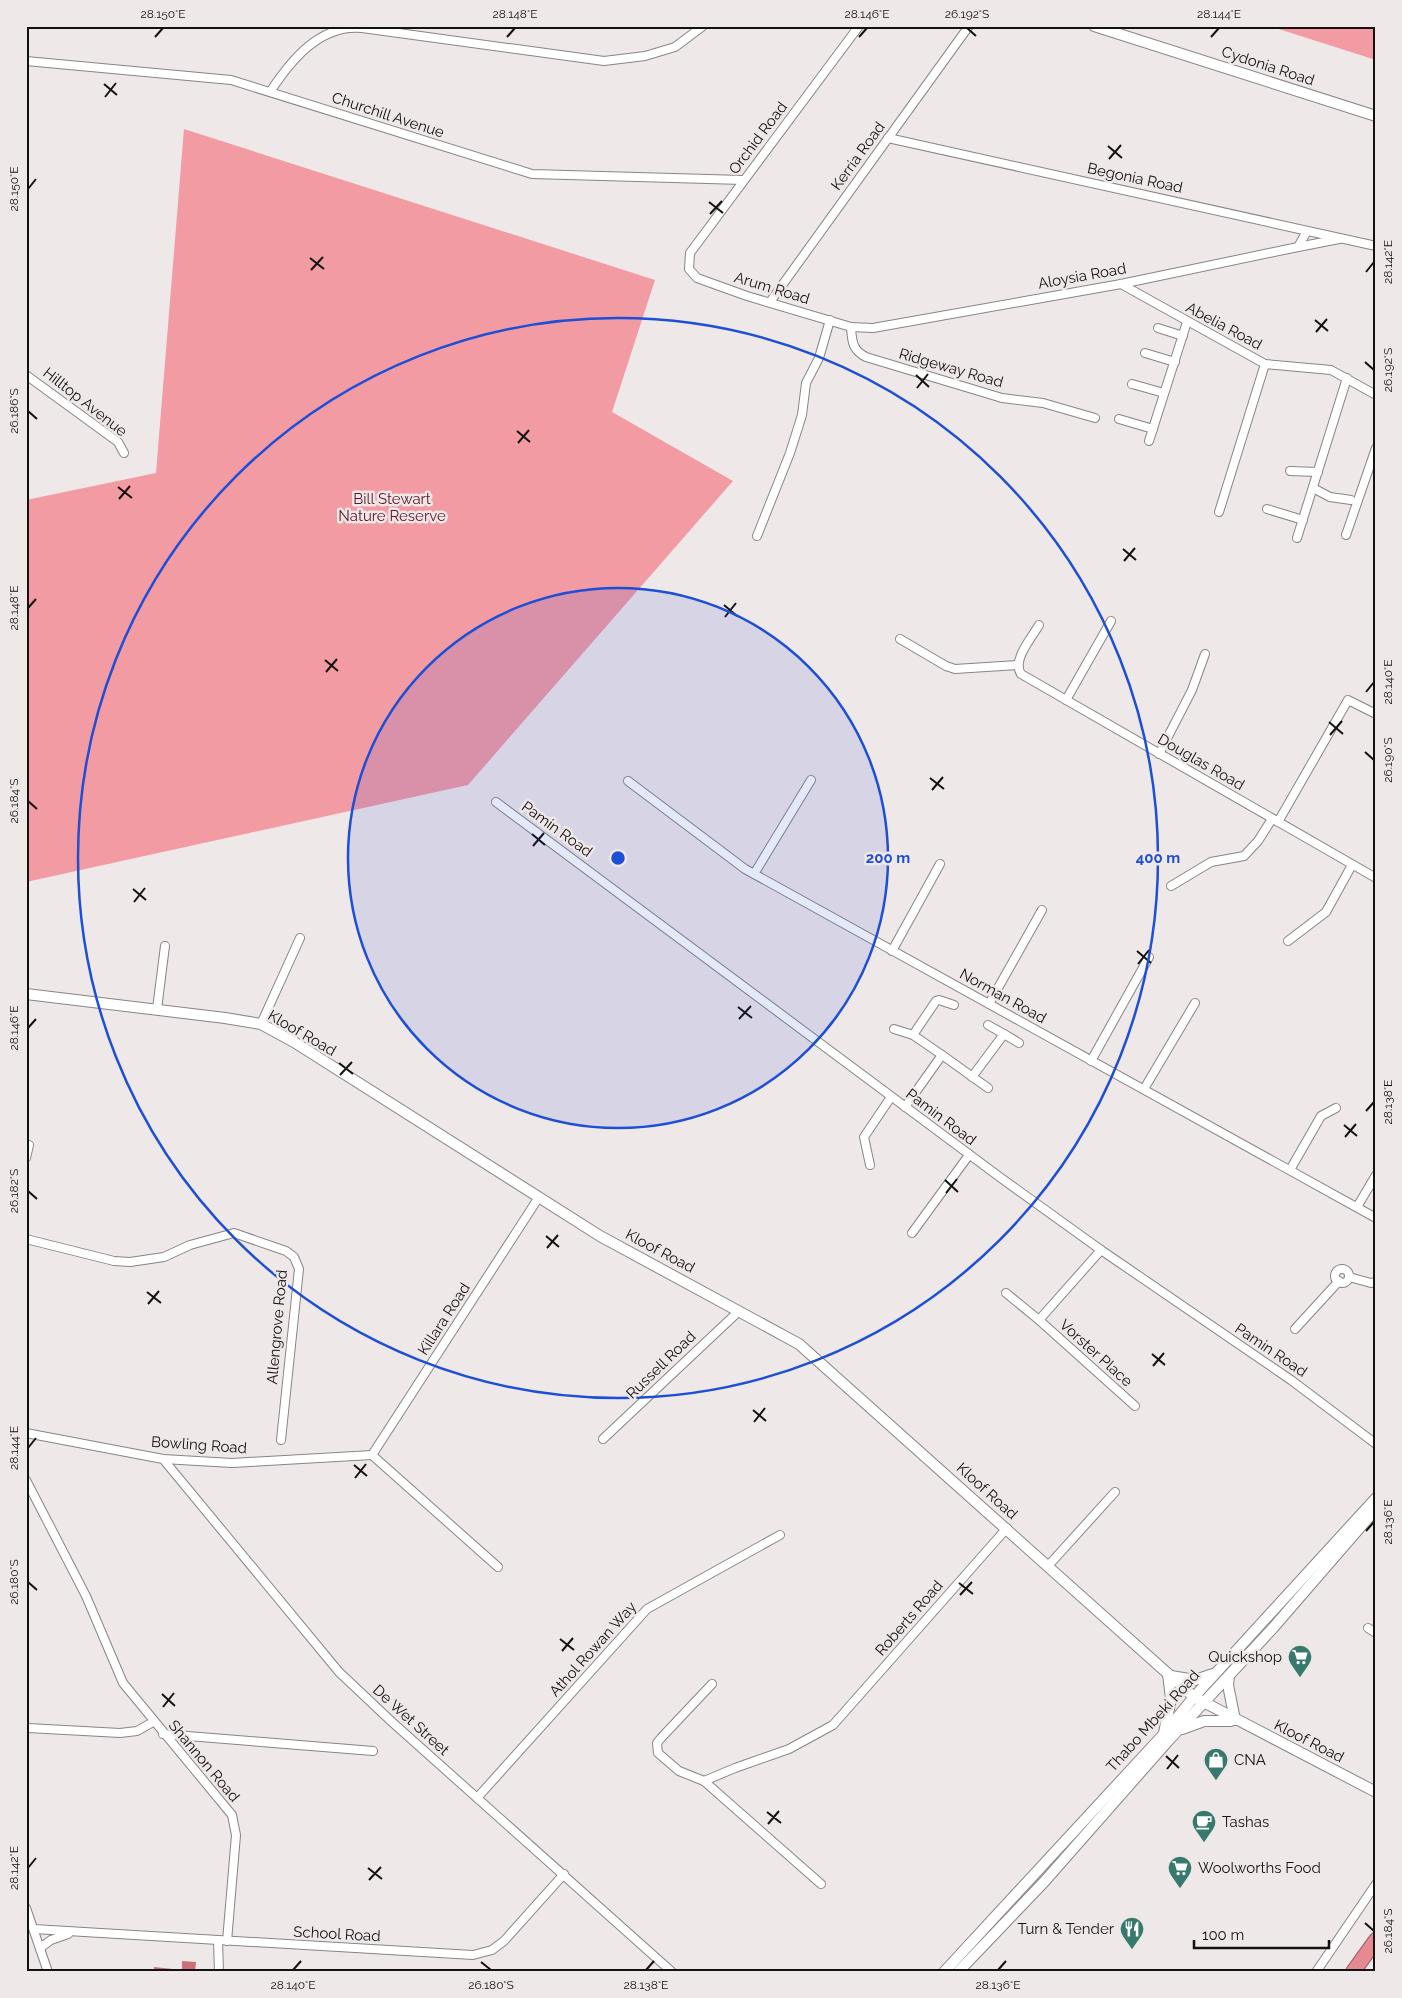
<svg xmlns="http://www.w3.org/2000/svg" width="1402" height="1998" font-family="Raleway,sans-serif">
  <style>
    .green { fill: #f29ba2 }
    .water { fill: #cb6f79 }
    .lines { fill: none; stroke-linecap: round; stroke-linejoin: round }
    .street-casing { stroke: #8a8484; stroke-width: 10 }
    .secondary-casing { stroke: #8a8484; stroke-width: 12 }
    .highway-casing { stroke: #9c6065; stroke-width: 16 }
    .street { stroke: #fff; stroke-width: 8 }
    .secondary { stroke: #fff; stroke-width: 10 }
    .highway { stroke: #e68a92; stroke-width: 14 }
    .ticks { fill: none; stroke: #141111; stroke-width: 2 }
    .ring { fill: none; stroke: #1d4ed8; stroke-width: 2.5 }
    .labels { text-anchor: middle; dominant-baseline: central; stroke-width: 5; stroke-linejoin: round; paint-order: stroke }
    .street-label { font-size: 15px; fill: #141111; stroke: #efe8e8 }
    .park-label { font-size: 15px; fill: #661224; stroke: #efe8e8 }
    .poi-label { font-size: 15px; fill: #141111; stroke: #efe8e8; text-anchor: start }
    .centre { fill: #1d4ed8; stroke: #efe8e8; stroke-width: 2.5 }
    .ring-label { font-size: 15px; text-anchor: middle; font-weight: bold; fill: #1d4ed8; stroke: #efe8e8; stroke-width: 5; stroke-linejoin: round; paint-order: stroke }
    .neatline { fill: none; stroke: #141111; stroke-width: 2 }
    .ticks-label { font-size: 12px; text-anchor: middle; fill: #141111 }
  </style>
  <rect width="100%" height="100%" fill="#efe8e8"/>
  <g class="green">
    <polygon points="1269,26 1376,26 1376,60"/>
    <polygon points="184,129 655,280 612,412 733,481 468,785 26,882 26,500 156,473"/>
  </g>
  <polygon class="water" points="182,1961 196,1962 195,1972 154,1972 154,1967 182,1970"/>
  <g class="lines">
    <defs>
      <g id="street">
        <polyline points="859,26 690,253 689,269 697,278 747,296 851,327 873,328 1121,284 1298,247 1307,231"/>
        <polyline points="26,61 231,80 532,174 743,180"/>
        <path d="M270 92C291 60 320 24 362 28L604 61 645 56 675 47 703 26"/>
        <polyline points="888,138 1376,246"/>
        <polyline points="1298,247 1339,239"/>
        <polyline points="1121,284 1265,364 1331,370 1376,395"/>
        <polyline points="770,302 969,26"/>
        <path d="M851 327C852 341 852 350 866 357L1002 398 1043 403 1095 418"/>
        <polyline points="1158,328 1183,336"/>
        <polyline points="1145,353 1175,362"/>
        <polyline points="26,375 118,442 124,453"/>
        <polyline points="1132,384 1164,393"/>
        <polyline points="1119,419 1153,429"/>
        <polyline points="1149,441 1187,322"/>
        <polyline points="1290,471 1318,472"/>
        <polyline points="1313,488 1330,497 1351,500"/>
        <polyline points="1267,509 1303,520"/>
        <polyline points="1219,512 1265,364"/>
        <polyline points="1346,535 1376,448"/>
        <polyline points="757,536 790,453 802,415 806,383 819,358 830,320"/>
        <polyline points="1297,538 1347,378"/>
        <path d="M1039 625C1031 639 1012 660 1021 674L1376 878"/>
        <polyline points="900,639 946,666 955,669 1018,665"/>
        <polyline points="1066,700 1111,621"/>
        <polyline points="1159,754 1192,690 1205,654"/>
        <polyline points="628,781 745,869 1376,1218"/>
        <polyline points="496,802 1001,1178 1101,1250 1291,1380 1376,1444"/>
        <polyline points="1278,822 1348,700 1376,714"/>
        <polyline points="754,874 811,780"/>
        <polyline points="1171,886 1211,862 1244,856 1258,841 1272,819"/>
        <polyline points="1288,941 1326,912 1352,865"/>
        <polyline points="892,951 940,864"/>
        <polyline points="989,1004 1042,910"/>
        <polyline points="157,1009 165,946"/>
        <polyline points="261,1024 300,938"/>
        <polyline points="894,1029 913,1035 942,1055 905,1107"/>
        <polyline points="1004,1034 1019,1043"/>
        <polyline points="913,1035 936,1001 939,1000 954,1005"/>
        <polyline points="942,1055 988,1088"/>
        <polyline points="1091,1061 1149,957"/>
        <polyline points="972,1077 1004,1034 988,1025"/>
        <polyline points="1144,1089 1195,1003"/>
        <polyline points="26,1158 29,1145"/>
        <polyline points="870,1165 864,1137 891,1097"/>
        <polyline points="1290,1170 1321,1116 1336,1108"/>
        <polyline points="1357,1207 1376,1175"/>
        <polyline points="912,1233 969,1155"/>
        <polyline points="26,1239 114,1261 130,1262 164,1257 190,1245 234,1233 286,1251 294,1257 299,1269 281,1440"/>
        <polyline points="1101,1250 1039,1320 1135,1406"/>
        <circle cx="1342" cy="1276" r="7"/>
        <polyline points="1349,1277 1371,1283 1376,1282"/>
        <polyline points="1006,1293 1039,1320"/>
        <polyline points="1295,1329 1339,1281"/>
        <polyline points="26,1433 163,1459 232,1463 372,1455"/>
        <polyline points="603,1439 739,1311"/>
        <polyline points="372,1455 539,1197"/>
        <polyline points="372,1455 498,1567"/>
        <polyline points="163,1459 339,1672 392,1722 672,1972"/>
        <polyline points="26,1480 86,1596 123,1683 232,1815 236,1835 227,1941"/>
        <polyline points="1048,1566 1115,1492"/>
        <polyline points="1368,1628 1376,1633"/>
        <polyline points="712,1684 661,1738 657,1743 658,1753 679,1771 704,1781 821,1884"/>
        <polyline points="28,1728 120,1733 137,1731 153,1722"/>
        <polyline points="163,1734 373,1751"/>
        <polyline points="704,1781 735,1768 789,1749 833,1725 1007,1528"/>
        <polyline points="477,1798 647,1609 780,1535"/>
        <polyline points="26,1908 48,1972"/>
        <polyline points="34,1929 473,1955 492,1950 504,1941 564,1874"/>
        <polyline points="218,1941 219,1972"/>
        <polyline points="40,1948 51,1940 68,1934"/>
        <polyline points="1316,1972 1376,1884"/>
      </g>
      <g id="secondary">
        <polyline points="1094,26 1376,116"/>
        <polyline points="26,994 225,1018 261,1024 294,1042 600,1236 799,1344 1194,1697 1376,1792"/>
        <polyline points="1171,1676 1195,1680 1213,1674"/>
        <polyline points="1229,1676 1228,1685 1235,1720"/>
        <polyline points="1182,1729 1204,1721 1231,1721"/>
        <polyline points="1164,1733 1171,1699 1168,1674"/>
        <polyline points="944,1972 1163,1735 1194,1697 1376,1498"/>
        <polyline points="958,1972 1044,1882 1168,1741 1273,1628 1376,1509"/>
      </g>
      <polyline id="highway" points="1353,1972 1376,1940"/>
    </defs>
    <use href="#street" class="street-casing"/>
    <use href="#secondary" class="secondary-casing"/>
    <use href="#highway" class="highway-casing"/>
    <use href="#street" class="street"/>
    <use href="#secondary" class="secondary"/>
    <use href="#highway" class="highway"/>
  </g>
  <path class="ticks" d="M967 28 976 36M155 37 163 28M507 37 515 28M859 37 867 28M1211 37 1219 28M104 84 117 95M105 97 116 83M1108 146 1122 158M1109 159 1121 145M28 189 36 179M709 202 723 213M710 214 722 201M310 258 324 269M311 270 323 257M1366 272 1374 262M1315 320 1328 331M1316 332 1327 319M1365 362 1374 370M916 375 929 387M917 388 928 374M28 411 37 419M517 431 530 442M518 443 529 430M118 487 132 498M119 499 130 486M1123 549 1136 560M1124 561 1135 548M724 605 737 616M28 608 36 599M725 617 736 603M325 660 338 671M326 672 337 659M1366 692 1374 682M1329 722 1343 734M1330 735 1342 721M1365 752 1374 760M930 778 944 789M932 790 943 777M28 801 37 809M532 834 545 845M533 846 544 833M133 889 146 900M134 902 145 888M1137 951 1151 963M1138 964 1149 950M738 1007 752 1018M739 1019 751 1006M28 1028 36 1019M339 1063 353 1074M340 1075 352 1062M1366 1111 1374 1102M1344 1125 1357 1136M1345 1137 1356 1124M945 1180 958 1192M28 1191 37 1199M946 1193 957 1179M546 1236 559 1247M547 1248 558 1235M147 1292 161 1303M148 1304 159 1291M1152 1354 1165 1365M1153 1366 1164 1353M753 1410 766 1421M754 1422 765 1408M28 1448 36 1438M354 1465 367 1476M355 1478 366 1464M1366 1531 1374 1522M28 1582 37 1590M959 1583 973 1594M960 1595 972 1582M560 1639 574 1650M562 1651 573 1638M162 1694 175 1706M163 1707 174 1693M1166 1756 1179 1768M1167 1769 1178 1755M767 1812 781 1823M768 1824 779 1811M28 1868 36 1858M368 1868 382 1879M369 1880 381 1867M1365 1923 1374 1931M481 1962 491 1970M293 1970 301 1961M646 1970 654 1961M998 1970 1006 1961"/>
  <circle cx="618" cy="858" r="270" fill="#1d4ed8" fill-opacity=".12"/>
  <g class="ring">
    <circle cx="618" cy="858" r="270"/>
    <circle cx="618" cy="858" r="540"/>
  </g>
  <defs>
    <symbol id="supermarket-pin" viewBox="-11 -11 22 30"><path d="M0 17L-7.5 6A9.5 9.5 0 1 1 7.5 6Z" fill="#377a6d" stroke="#efe8e8"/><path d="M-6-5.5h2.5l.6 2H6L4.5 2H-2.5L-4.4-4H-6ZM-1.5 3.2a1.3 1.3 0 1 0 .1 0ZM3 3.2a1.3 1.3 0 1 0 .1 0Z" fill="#fff"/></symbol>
    <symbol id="shop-pin" viewBox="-11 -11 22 30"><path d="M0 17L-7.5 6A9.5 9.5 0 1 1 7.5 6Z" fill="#377a6d" stroke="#efe8e8"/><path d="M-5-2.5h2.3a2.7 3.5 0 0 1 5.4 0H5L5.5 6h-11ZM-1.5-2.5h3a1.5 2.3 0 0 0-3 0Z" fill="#fff"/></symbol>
    <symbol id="cafe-pin" viewBox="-11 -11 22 30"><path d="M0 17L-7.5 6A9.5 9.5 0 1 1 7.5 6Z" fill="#377a6d" stroke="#efe8e8"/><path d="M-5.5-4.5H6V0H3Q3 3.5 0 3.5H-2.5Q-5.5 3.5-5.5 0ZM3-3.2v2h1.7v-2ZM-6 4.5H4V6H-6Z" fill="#fff"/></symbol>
    <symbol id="restaurant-pin" viewBox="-11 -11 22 30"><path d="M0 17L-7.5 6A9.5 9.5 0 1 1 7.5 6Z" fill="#377a6d" stroke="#efe8e8"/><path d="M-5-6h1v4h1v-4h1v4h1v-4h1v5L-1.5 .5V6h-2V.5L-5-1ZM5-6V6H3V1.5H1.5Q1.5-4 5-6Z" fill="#fff"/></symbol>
  </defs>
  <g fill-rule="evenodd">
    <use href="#supermarket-pin" x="1286" y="1643" width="28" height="38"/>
    <use href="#shop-pin" x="1202" y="1746" width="28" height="38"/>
    <use href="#cafe-pin" x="1190" y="1808" width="28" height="38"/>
    <use href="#supermarket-pin" x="1166" y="1854" width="28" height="38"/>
    <use href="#restaurant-pin" x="1118" y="1915" width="28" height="38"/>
  </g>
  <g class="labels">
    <g class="street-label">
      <text transform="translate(1268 66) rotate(18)">Cydonia Road</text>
      <text transform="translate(388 115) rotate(18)">Churchill Avenue</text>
      <text transform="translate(758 138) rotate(-53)">Orchid Road</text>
      <text transform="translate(858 156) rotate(-54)">Kerria Road</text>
      <text transform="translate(1135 178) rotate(12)">Begonia Road</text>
      <text transform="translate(1082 276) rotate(-10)">Aloysia Road</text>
      <text transform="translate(772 288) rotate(17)">Arum Road</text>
      <text transform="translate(1224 326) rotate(28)">Abelia Road</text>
      <text transform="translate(951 368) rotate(16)">Ridgeway Road</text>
      <text transform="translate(85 402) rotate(38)">Hilltop Avenue</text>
      <text transform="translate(1201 762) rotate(30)">Douglas Road</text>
      <text transform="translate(557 829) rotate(36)">Pamin Road</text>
      <text transform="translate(1003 996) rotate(29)">Norman Road</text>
      <text transform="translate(302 1033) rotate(30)">Kloof Road</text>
      <text transform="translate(941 1117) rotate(37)">Pamin Road</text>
      <text transform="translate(660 1251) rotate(28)">Kloof Road</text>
      <text transform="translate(444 1319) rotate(-57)">Killara Road</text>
      <text transform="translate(277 1327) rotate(-85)">Allengrove Road</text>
      <text transform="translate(1271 1350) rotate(34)">Pamin Road</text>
      <text transform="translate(1096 1353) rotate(42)">Vorster Place</text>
      <text transform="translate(661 1365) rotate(-44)">Russell Road</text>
      <text transform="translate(199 1445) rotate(4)">Bowling Road</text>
      <text transform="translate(987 1491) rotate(42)">Kloof Road</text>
      <text transform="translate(909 1618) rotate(-49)">Roberts Road</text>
      <text transform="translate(593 1649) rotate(-48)">Athol Rowan Way</text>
      <text transform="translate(411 1720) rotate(42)">De Wet Street</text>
      <text transform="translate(1153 1721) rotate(-48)">Thabo Mbeki Road</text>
      <text transform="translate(1309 1741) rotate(27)">Kloof Road</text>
      <text transform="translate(204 1761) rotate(50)">Shannon Road</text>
      <text transform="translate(337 1934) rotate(3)">School Road</text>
    </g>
    <g class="park-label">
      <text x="392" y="499">Bill Stewart<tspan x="392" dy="17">Nature Reserve</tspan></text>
    </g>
    <g class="poi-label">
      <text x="1282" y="1657" text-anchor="end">Quickshop</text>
      <text x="1234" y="1760">CNA</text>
      <text x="1222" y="1822">Tashas</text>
      <text x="1198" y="1868">Woolworths Food</text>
      <text x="1114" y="1929" text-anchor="end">Turn &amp; Tender</text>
    </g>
  </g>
  <circle cx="618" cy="858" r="8" class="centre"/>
  <g class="ring-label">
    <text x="888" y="863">200 m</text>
    <text x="1158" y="863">400 m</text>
  </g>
  <rect width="1402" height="1998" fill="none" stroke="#efe8e8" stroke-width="55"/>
  <path d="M1194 1940v8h135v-8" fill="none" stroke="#141111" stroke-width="2.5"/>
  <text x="1202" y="1940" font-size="15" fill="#141111" stroke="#efe8e8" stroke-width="4" paint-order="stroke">100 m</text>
  <rect x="28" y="28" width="1346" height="1942" class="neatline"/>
  <g class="ticks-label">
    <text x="163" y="18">28.150°E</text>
    <text x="515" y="18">28.148°E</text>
    <text x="867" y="18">28.146°E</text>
    <text x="967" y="18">26.192°S</text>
    <text x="1219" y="18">28.144°E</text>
    <text transform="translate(14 189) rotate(-90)" y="4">28.150°E</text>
    <text transform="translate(1388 262) rotate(-90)" y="4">28.142°E</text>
    <text transform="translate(1388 370) rotate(-90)" y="4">26.192°S</text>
    <text transform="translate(14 411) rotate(-90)" y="4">26.186°S</text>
    <text transform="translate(14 608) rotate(-90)" y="4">28.148°E</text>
    <text transform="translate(1388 682) rotate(-90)" y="4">28.140°E</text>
    <text transform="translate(1388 760) rotate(-90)" y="4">26.190°S</text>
    <text transform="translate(14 801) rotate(-90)" y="4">26.184°S</text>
    <text transform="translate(14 1028) rotate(-90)" y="4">28.146°E</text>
    <text transform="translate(1388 1102) rotate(-90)" y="4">28.138°E</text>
    <text transform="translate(14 1191) rotate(-90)" y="4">26.182°S</text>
    <text transform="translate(14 1448) rotate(-90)" y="4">28.144°E</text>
    <text transform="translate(1388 1522) rotate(-90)" y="4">28.136°E</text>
    <text transform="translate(14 1582) rotate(-90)" y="4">26.180°S</text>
    <text transform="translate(14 1868) rotate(-90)" y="4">28.142°E</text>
    <text transform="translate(1388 1931) rotate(-90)" y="4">26.184°S</text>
    <text x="293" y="1989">28.140°E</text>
    <text x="491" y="1989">26.180°S</text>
    <text x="646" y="1989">28.138°E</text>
    <text x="998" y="1989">28.136°E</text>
  </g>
</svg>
